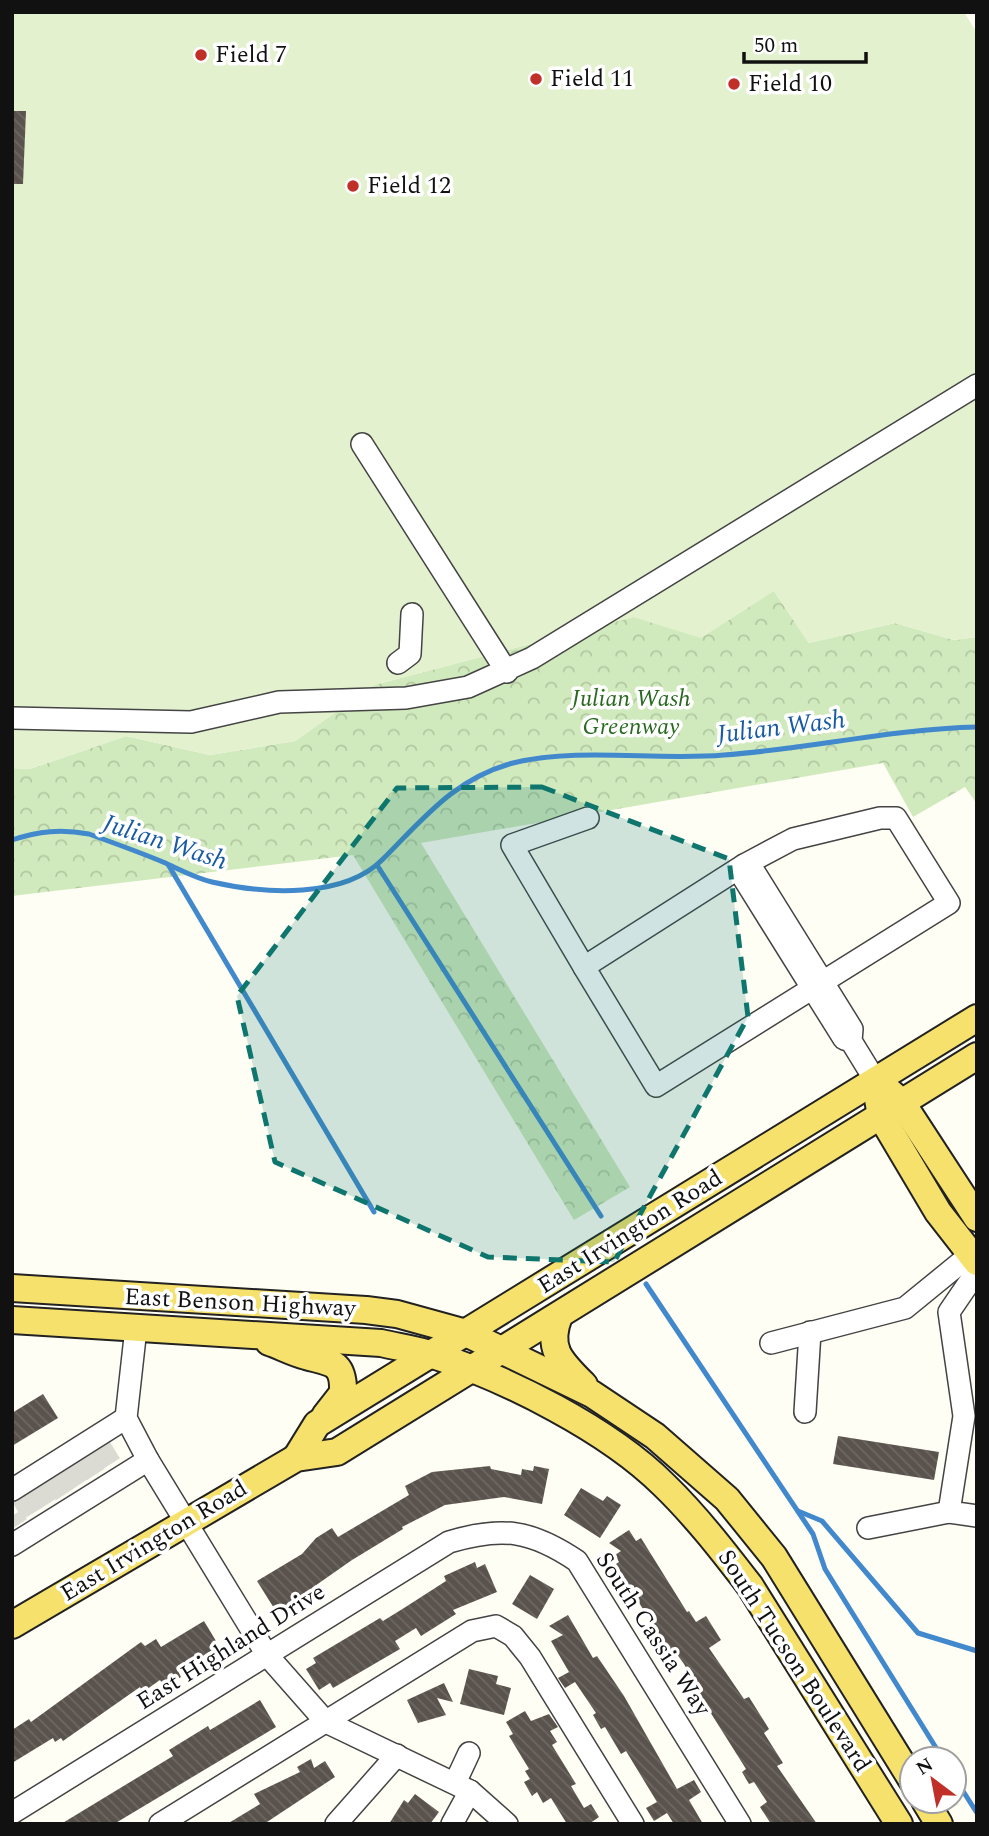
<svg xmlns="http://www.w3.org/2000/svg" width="989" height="1836" font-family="Spectral,serif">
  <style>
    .park { fill: url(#park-crowns) }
    .pitch { fill: #e3f1cf }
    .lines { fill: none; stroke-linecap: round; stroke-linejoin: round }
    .stream { stroke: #4189cc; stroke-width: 5 }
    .building { fill: url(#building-back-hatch) }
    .minor-tunnel { stroke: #dbdad3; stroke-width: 21; stroke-dasharray: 21 10; stroke-linecap: butt }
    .minor-casing { stroke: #444; stroke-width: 24 }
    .major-casing { stroke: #222; stroke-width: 30 }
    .minor { stroke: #fff; stroke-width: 21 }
    .major { stroke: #f6e16d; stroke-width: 26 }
    .marked { fill: #0f766e; fill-opacity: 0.2; stroke: #0f766e; stroke-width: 5; stroke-dasharray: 14 9; stroke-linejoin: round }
    .poi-dot { fill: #c12f29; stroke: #fff; stroke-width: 2.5 }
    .labels { text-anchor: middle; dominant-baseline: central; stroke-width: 7; stroke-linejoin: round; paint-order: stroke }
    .poi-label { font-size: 24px; fill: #111; stroke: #fff; text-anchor: start }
    .park-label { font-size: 24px; font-style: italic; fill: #296920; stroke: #fff }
    .street-label { font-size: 24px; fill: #111; stroke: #fff }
    .water-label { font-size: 26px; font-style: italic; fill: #195ba3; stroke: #fff }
  </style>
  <defs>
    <pattern id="park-crowns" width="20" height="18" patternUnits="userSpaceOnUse" patternTransform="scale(1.75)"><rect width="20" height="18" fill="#d1eabd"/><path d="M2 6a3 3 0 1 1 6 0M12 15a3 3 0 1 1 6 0" fill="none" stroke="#b2c8a1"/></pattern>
    <pattern id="building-back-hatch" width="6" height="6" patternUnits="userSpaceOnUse" patternTransform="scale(1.75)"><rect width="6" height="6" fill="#5a534d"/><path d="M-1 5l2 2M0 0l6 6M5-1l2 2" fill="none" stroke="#6d6762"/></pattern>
  </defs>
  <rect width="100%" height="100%" fill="#fffef5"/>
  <polygon class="park" points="774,591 809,643 895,623 954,640 977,637 977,804 965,787 913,817 883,763 421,843 630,1187 574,1220 353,855 12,896 12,768 30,769 126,736 210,755 295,741 374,685 633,617"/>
  <polygon class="pitch" points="12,12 964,12 977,33 977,637 954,640 895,623 809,643 774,591 701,638 633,617 374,685 295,741 210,755 126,736 30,769 12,768"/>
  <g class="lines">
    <g class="stream">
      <path d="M12 840C39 831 61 829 89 834 114 843 139 852 163 862 179 869 195 878 212 882 264 894 344 899 383 859 423 819 455 778 513 763 581 747 655 761 724 755 809 749 891 729 977 727"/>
      <polyline points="377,865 601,1216"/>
      <polyline points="169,866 374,1212"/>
      <polyline points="646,1284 813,1534 825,1569 943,1759"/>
      <polyline points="798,1511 822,1521 918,1633 977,1651"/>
      <polyline points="954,1777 977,1813"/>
    </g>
  </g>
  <g class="building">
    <polygon points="12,111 26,111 23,184 12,184"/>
    <polygon points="43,1394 58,1418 12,1446 12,1413"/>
    <polygon points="838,1436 939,1452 934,1480 833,1464"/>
    <polygon points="490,1466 491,1469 521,1475 522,1469 533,1471 534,1466 549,1469 542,1504 504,1497 445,1505 402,1527 403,1529 352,1560 312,1588 314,1590 277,1613 257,1581 302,1554 316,1538 332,1528 338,1537 409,1495 405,1486 432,1472"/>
    <polygon points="581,1488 603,1501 607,1496 621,1505 600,1538 564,1515"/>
    <polygon points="629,1530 636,1541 641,1538 687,1612 689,1611 696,1622 706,1616 721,1640 709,1648 744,1699 749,1697 769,1729 764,1733 783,1763 777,1766 817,1824 771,1824 760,1807 767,1802 754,1782 749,1784 742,1772 746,1769 695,1688 697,1687 684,1664 674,1650 669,1653 616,1564 619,1562 615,1555 621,1551 609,1543"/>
    <polygon points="475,1562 477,1568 485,1564 497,1592 453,1610 456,1614 421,1636 416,1628 395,1641 400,1649 333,1688 330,1683 319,1690 306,1669 316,1663 313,1658 380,1618 383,1621 404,1608 446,1581 444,1576"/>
    <polygon points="530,1575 554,1589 537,1619 512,1604"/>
    <polygon points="568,1615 593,1658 597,1656 624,1696 677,1789 694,1780 701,1792 689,1800 703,1824 674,1824 667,1813 654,1821 646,1808 657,1802 626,1751 621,1754 605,1727 601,1729 593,1715 596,1713 575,1682 565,1688 558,1678 569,1672 551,1641 563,1635 549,1626"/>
    <polygon points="204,1621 219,1646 178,1671 181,1677 165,1688 160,1680 143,1692 140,1687 63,1741 61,1738 55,1742 53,1738 12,1763 12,1730 29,1719 31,1722 141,1642 145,1646 156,1639 161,1647"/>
    <polygon points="469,1669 498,1676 496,1684 511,1688 504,1715 460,1704"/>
    <polygon points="444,1683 453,1702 437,1698 446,1715 418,1723 407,1700"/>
    <polygon points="260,1700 276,1727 114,1824 61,1824 173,1756 169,1750 208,1726 210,1730"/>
    <polygon points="525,1711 531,1721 549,1714 558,1727 550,1731 557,1742 552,1745 576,1784 571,1786 584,1808 591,1804 599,1817 589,1824 567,1824 551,1798 543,1803 537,1792 532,1796 524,1782 530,1779 525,1771 529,1769 509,1736 513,1734 506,1722"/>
    <polygon points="311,1759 314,1768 325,1761 335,1777 264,1824 227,1824 260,1804 254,1794 300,1772 297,1767"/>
    <polygon points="415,1794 439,1812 430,1824 389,1824 404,1800 408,1803"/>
  </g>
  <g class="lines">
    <g class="minor-tunnel">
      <polyline points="100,1446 113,1467"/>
      <polyline points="84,1457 97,1477"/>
      <polyline points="68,1467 80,1485"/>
      <polyline points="53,1477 65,1495"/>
      <polyline points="37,1486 50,1506"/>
      <polyline points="21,1496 33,1516"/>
      <polyline points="12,1516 18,1525"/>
    </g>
    <defs>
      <g id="minor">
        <polyline points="362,444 507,672"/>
        <polyline points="398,663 410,654 412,614"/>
        <polyline points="12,718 191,722 279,702 406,698 468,687 532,658 977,385"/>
        <polygon points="880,818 896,818 949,903 656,1086 584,967 744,865 793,839"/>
        <polyline points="584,967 512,845 588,818"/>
        <polyline points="851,1041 852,1029 755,873 744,865 744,879 844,1039 851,1041 875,1080"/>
        <polyline points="977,1271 949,1312 964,1416 949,1512 977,1516"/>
        <polyline points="136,1328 126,1418 148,1460 267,1655 326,1722 470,1791 507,1824"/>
        <polyline points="771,1343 905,1308 970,1255"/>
        <polyline points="805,1412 810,1332"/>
        <polyline points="12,1490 126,1418"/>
        <polyline points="868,1528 949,1512"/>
        <polyline points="12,1545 148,1460"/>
        <polyline points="455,1783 469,1753"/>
        <path d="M12 1813 449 1542C502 1526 531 1530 577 1561L740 1824"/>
        <polyline points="160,1824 472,1631 496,1626 513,1636 530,1657 633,1824"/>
        <polyline points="336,1824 397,1755"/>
        <polyline points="452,1824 470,1791"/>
      </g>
      <g id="major">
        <polyline points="891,1093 902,1103 977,1218"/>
        <polyline points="878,1099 881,1116 938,1212 977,1262"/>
        <polyline points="12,1288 366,1310 397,1314 466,1333 592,1394 655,1436 727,1499 774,1557 912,1780"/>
        <path d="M559 1316C546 1349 561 1362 584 1385"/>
        <path d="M12 1320 381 1343C398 1347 416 1349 433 1355 506 1378 609 1430 664 1485 696 1516 723 1551 750 1586L899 1824"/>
        <path d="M269 1342C281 1346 293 1353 306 1356 331 1363 344 1361 343 1393L325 1416"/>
        <polyline points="296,1458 317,1424 977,1018"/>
        <polyline points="12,1625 296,1458 337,1452 977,1056"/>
        <polyline points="925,1801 939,1824"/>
      </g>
    </defs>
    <use href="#minor" class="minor-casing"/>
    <use href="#major" class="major-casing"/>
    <use href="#minor" class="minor"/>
    <use href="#major" class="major"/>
  </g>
  <path class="marked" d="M542 787 729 859 748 1017 614 1262 488 1257 275 1162 237 996 397 788Z"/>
  <g class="poi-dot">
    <circle cx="201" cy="55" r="7"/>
    <circle cx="536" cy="79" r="7"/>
    <circle cx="734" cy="84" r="7"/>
    <circle cx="353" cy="186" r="7"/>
  </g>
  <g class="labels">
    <g class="poi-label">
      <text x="215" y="55">Field 7</text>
      <text x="550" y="79">Field 11</text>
      <text x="748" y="84">Field 10</text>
      <text x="367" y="186">Field 12</text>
    </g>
    <g class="park-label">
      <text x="631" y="699">Julian Wash<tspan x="631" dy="28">Greenway</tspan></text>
    </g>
    <g class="street-label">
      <text transform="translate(630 1232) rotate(-32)">East Irvington Road</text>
      <text transform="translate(240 1303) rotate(3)">East Benson Highway</text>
      <text transform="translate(154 1541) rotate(-31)">East Irvington Road</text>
      <text transform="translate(653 1634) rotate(57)">South Cassia Way</text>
      <text transform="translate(231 1647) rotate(-32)">East Highland Drive</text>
      <text transform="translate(794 1661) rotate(57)">South Tucson Boulevard</text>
    </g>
    <g class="water-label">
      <text transform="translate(781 727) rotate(-7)">Julian Wash</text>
      <text transform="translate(165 842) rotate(18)">Julian Wash</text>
    </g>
  </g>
  <rect width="989" height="1836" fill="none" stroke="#111111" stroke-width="28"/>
  <g transform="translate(933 1780) rotate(328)"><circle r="33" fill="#ffffff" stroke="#a0a0a0" stroke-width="2"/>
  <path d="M0-5L12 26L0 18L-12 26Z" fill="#c12f29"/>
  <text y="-10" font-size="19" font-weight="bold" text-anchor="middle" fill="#111111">N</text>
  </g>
  <path d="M744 52v10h122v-10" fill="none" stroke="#111111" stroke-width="3.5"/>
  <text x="754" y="52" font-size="21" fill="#111111" stroke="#ffffff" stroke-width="5" paint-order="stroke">50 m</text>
</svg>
